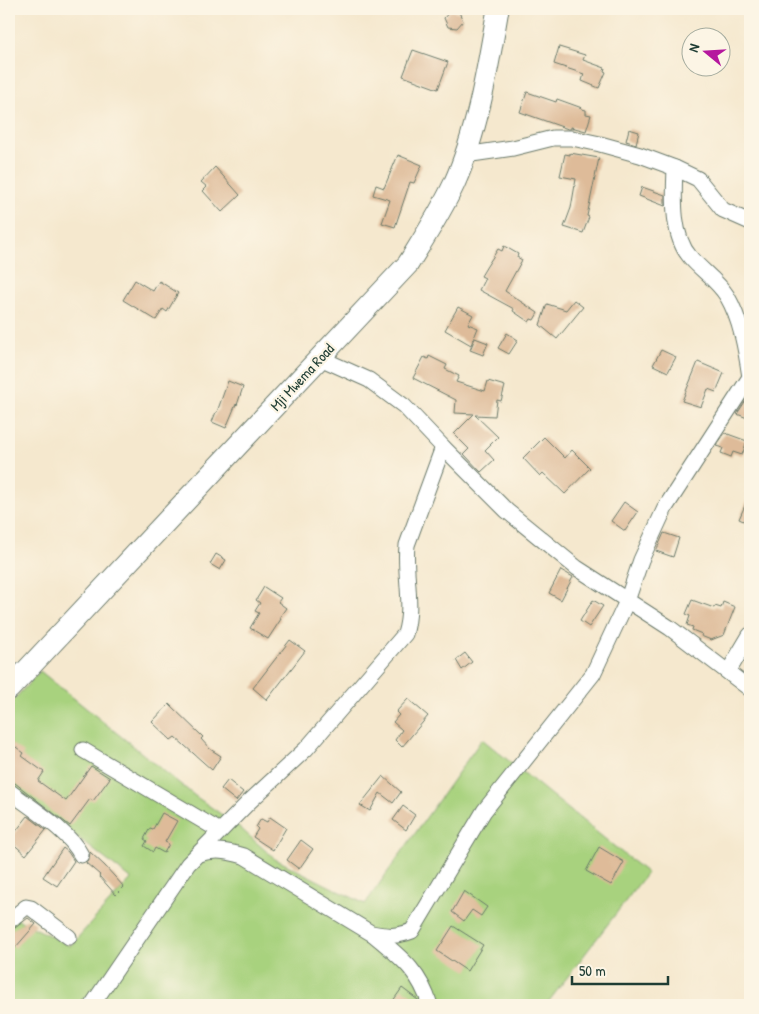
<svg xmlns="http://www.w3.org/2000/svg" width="759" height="1014" font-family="'Patrick Hand',sans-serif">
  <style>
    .green { fill: #a8d27e; stroke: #648859 }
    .building { fill: #debb99 }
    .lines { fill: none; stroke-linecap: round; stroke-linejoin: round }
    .street-casing { stroke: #6a796a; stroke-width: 17 }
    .secondary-casing { stroke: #6a796a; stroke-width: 23 }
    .street { stroke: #fff; stroke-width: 15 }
    .secondary { stroke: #fff; stroke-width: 21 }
    .labels { text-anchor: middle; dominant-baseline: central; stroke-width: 4.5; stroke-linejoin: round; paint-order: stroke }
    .street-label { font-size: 15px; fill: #1f3d34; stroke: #fcf5e5 }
  </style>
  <rect width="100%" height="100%" fill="#fcf5e5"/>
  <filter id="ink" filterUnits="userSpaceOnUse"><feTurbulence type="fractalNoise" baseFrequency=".02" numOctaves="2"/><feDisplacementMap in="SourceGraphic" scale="10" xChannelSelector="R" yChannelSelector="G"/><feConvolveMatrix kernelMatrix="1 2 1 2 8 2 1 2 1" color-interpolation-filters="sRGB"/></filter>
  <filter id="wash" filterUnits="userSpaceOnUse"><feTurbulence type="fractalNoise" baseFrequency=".0096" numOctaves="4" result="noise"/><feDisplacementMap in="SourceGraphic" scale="20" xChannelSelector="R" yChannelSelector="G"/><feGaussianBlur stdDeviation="1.12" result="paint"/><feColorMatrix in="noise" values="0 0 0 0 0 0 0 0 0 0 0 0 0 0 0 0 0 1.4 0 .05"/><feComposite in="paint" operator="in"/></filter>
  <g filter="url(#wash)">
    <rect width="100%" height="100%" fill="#f5e8ce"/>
    <polygon class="green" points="40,671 195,796 238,826 275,859 365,904 482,739 647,873 546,1005 9,1005 9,915 70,946 131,879 9,784 9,705"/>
    <g id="blocks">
      <g class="building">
        <polygon points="450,11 459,12 463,21 457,28 448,27 444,18"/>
        <polygon points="559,47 585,55 583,60 605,68 604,71 606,72 599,88 582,81 584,74 554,64"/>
        <polygon points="413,50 448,62 438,89 403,76"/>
        <polygon points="527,92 556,102 557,99 582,108 582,109 586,110 586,114 591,115 586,131 571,127 571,129 568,129 520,112"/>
        <polygon points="629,129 639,132 636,144 626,141"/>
        <polygon points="570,153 599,158 587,216 589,217 583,233 564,227 571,208 576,179 560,176 565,154 570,155"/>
        <polygon points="398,155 422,165 414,183 410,182 395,227 382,223 390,200 373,195 376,185 384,188"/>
        <polygon points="215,167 240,195 222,212 203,191 207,187 201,182"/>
        <polygon points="642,187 665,195 665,206 639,196"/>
        <polygon points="504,246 518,254 517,257 522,260 505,291 538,313 534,320 531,319 529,322 513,311 514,309 479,290 485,278 481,276 487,266 498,249 502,251"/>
        <polygon points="135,280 153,291 159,281 178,293 167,312 163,309 156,320 123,300"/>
        <polygon points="574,300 583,307 557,339 540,325 547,304 566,310"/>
        <polygon points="458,307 473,315 468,324 478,328 471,345 445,330"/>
        <polygon points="507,333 518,340 509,354 498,348"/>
        <polygon points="475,338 488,343 483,355 470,350"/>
        <polygon points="661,350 676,357 668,372 653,365"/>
        <polygon points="429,356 447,365 445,369 459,376 456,382 485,391 488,381 505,386 501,401 497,400 495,416 475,415 498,437 485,450 494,460 481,472 464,454 469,449 454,434 474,414 455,413 456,400 413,378 424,357 428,359"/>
        <polygon points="698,362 724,373 716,392 708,389 701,407 682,401"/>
        <polygon points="228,381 243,387 237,405 236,404 226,428 212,422 216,412 217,412"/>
        <polygon points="750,394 750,419 737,414"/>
        <polygon points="725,433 747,441 742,455 733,452 731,457 721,453 723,448 716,446"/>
        <polygon points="544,437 565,458 572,450 590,468 565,494 543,473 540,476 523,458"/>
        <polygon points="750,494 750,524 739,519"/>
        <polygon points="624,502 638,512 625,531 611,521"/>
        <polygon points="664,533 679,538 673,557 656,551"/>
        <polygon points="216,554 226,560 220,570 210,564"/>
        <polygon points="561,570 573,577 561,600 549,593"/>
        <polygon points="264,587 281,598 278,602 286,608 279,618 281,619 268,639 250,628 259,613 255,611 260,603 256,600"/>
        <polygon points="593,600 603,606 589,627 580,621"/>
        <polygon points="692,600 714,608 715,606 721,608 723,602 735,607 724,635 711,640 701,636 702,634 692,630 693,627 687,625 690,616 686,614"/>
        <polygon points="290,640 305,651 267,700 253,688"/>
        <polygon points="465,653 472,662 462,670 456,660"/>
        <polygon points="408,699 428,716 402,747 395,740 402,730 393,722 399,715 396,712"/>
        <polygon points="169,704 203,737 201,739 210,749 221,756 212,770 175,737 171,740 152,722"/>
        <polygon points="9,742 24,753 22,756 44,772 38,781 66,801 91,766 110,778 93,801 90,799 70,826 15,783 9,782"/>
        <polygon points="383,776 401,792 393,803 380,793 370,811 360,805"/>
        <polygon points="228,780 243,792 236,801 221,789"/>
        <polygon points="403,806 415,815 406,830 393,820"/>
        <polygon points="162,813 177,821 165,842 169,844 164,853 155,848 153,852 144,846 147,841 144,839 150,828 153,829"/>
        <polygon points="28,816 46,830 26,855 9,840"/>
        <polygon points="270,817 286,828 273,850 253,837 258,829 256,827 261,819 267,822"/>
        <polygon points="301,840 313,849 299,869 287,860"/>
        <polygon points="599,847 624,862 611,885 586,871"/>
        <polygon points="63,848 68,852 74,861 57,886 43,877"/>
        <polygon points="90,852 105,866 124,887 116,895 99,876 100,875 86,863 89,859"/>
        <polygon points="464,891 487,907 481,916 472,910 464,921 452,912"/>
        <polygon points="28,918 36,924 15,948 9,943 9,930 15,928"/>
        <polygon points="453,926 483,945 467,971 437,951"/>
        <polygon points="402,988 418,1000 420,1005 390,1005"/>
      </g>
    </g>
  </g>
  <g filter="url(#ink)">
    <use href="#blocks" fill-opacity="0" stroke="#6a796a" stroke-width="1"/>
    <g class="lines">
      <defs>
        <g id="street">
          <polyline points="465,155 513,148 553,138 572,138 600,144 640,155 675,168 698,179 723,210 750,222"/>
          <path d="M675 168C674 195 671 235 690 257 702 271 717 280 727 296 741 320 746 350 750 377"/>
          <polyline points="320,358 369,380 404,406 443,447 507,511 577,568 670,628 750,689"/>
          <polyline points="728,672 750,635"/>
          <polyline points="83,750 220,831"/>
          <path d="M9 791C31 808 69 831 81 855"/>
          <path d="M198 854C215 849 227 851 244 856L371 933C388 936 396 937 412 931L484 811 593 674 627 601 641 560 665 508 750 377"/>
          <polyline points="9,921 26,907 31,908 69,937"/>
          <path d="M373 934C400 957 419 970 430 1005"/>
          <path d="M92 1005 188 864 249 802 306 749 405 634C414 605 404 575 407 545L443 447"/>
        </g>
        <path id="secondary" d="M9 689 408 264C424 238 441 212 454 184 478 131 488 66 498 9"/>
      </defs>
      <use href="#street" class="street-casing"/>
      <use href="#secondary" class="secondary-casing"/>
      <use href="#street" class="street"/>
      <use href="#secondary" class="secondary"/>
    </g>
  </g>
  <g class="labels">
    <g class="street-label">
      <text transform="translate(302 377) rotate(-47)">Mji Mwema Road</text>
    </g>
  </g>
  <rect width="759" height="1014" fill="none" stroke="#fcf5e5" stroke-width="30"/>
  <g transform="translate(706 52) rotate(288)"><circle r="24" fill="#fcf5e5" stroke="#a4ab9e"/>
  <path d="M0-4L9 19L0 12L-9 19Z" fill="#b5179e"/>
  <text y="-8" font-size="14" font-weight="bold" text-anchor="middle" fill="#1f3d34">N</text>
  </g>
  <path d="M572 976v8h96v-8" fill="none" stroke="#1f3d34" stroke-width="2.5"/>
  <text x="579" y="976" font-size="15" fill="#1f3d34" stroke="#fcf5e5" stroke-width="4" paint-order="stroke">50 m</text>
</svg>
